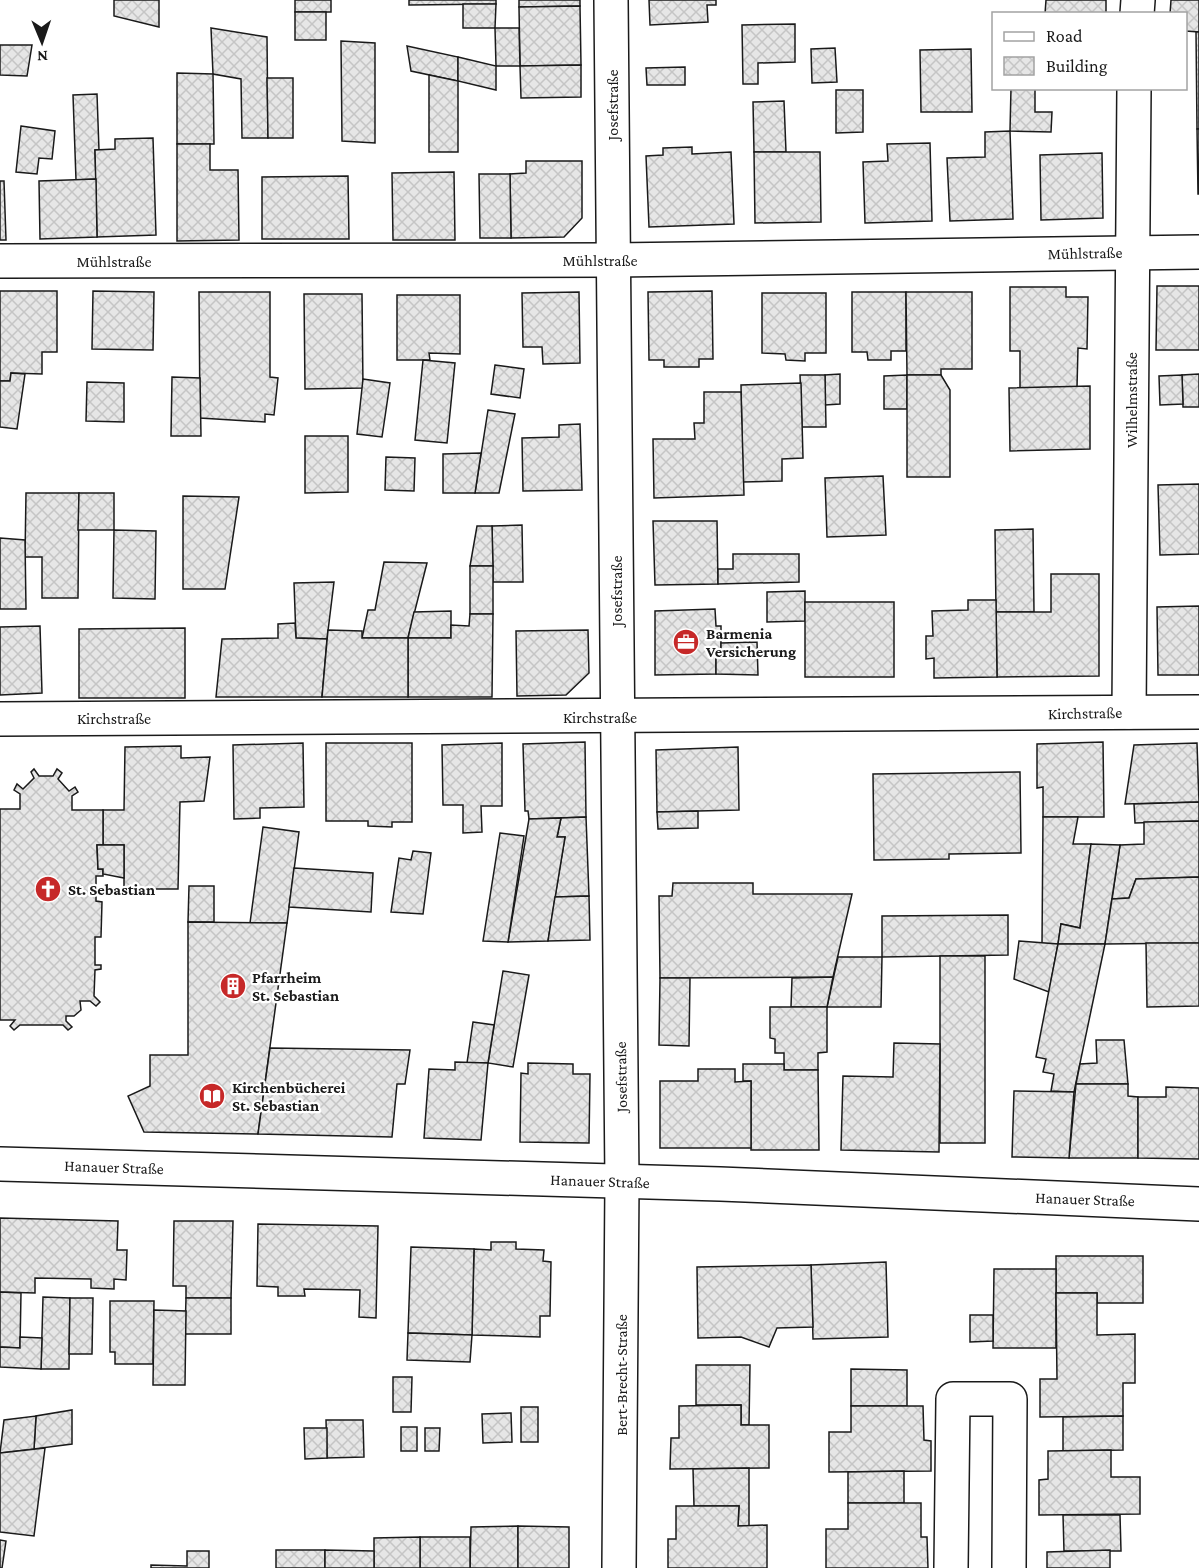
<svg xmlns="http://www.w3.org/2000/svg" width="1199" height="1568" font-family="'Crimson Pro',serif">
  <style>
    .building { fill: url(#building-cross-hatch); stroke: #1a1a1a; stroke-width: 1.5 }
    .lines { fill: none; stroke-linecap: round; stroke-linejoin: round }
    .minor-casing { stroke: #1a1a1a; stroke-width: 36 }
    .major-casing { stroke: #1a1a1a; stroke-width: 36 }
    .minor { stroke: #fff; stroke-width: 33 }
    .major { stroke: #fff; stroke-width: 33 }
    .labels { text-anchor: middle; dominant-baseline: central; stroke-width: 4.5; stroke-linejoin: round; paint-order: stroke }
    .street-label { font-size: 16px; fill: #1a1a1a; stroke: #fff }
    .poi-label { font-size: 16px; font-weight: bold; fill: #1a1a1a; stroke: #fff; text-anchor: start }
  </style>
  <defs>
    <pattern id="building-cross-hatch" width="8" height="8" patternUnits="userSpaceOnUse" patternTransform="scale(1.5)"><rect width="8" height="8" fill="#e6e6e6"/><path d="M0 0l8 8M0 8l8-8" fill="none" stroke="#c5c5c5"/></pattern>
  </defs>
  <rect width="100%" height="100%" fill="#fff"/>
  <g class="building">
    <polygon points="114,0 159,0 159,27 114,16"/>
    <rect x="295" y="0" width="36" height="12"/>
    <polygon points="409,0 496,0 496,4 409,5"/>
    <polygon points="519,0 580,0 580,6 519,7"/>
    <polygon points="649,0 716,0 716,5 707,5 708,22 650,25"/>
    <polygon points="1046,0 1106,0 1106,14 1045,14"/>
    <polygon points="1171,0 1199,0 1199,32 1186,31 1186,14 1170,14"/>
    <polygon points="463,4 496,4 495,28 463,28"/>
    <polygon points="580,6 581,65 520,66 519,7"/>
    <rect x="295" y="12" width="31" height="28"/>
    <polygon points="795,24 795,62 758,63 758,84 743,84 742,25"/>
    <polygon points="211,28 267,37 268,138 242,138 241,79 213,74"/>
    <polygon points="495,28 519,28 520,66 496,66"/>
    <polygon points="1196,32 1199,32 1199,129 1197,129"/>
    <polygon points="341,41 375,43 375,143 342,141"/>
    <polygon points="0,45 32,45 27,76 0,75"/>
    <polygon points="407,46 458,57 458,81 411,71"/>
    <polygon points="835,48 837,82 812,83 811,49"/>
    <polygon points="971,49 972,112 921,112 920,50"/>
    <polygon points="458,57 496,66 496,90 458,81"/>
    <polygon points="581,65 581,97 521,98 520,66"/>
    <polygon points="685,67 685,85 647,85 646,68"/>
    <polygon points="177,73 213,74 214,144 177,144"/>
    <polygon points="429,75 458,81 458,152 429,152"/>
    <polygon points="267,78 293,78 293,138 268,138"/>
    <polygon points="1011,88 1035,89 1035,112 1052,112 1051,132 1010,131"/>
    <polygon points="836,90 863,90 863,132 836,133"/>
    <polygon points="97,94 99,150 95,150 96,179 76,180 73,95"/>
    <polygon points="784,101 786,152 754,152 753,102"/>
    <polygon points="21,126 55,131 52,159 39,158 37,174 16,172"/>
    <polygon points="1197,129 1199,129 1199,194 1198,194"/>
    <polygon points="1010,131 1013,219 950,221 947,158 985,157 985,132"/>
    <polygon points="153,138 156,235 97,237 95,150 115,149 115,139"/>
    <polygon points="930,143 932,221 865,223 863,162 888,161 887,144"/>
    <polygon points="177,144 210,144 210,170 238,170 239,240 177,241"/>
    <polygon points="692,147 692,154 731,152 734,224 649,227 646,156 663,155 663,148"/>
    <polygon points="754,152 820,152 821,222 755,223"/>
    <polygon points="1102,153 1103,218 1041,220 1040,155"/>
    <polygon points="526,161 582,161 582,218 564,237 511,238 510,174 526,173"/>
    <polygon points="454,172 455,240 393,240 392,173"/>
    <polygon points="479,174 510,174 511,238 480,238"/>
    <polygon points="348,176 349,239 262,239 262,177"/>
    <polygon points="96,179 97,237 40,239 39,181"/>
    <polygon points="0,181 4,181 6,240 0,240"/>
    <polygon points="1157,286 1199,286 1199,350 1156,350"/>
    <polygon points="1010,287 1066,287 1066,297 1088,297 1087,349 1078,348 1077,387 1020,388 1020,351 1010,351"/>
    <polygon points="0,291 57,291 57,352 42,352 42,374 11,373 10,381 0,381"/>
    <polygon points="93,291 154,292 153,350 92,349"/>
    <polygon points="712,291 713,359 699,359 699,367 664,367 664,360 649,360 648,292"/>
    <polygon points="199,292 270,292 270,377 278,378 274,415 265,414 265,422 200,418"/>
    <polygon points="579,292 580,363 543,364 542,347 523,347 522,293"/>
    <polygon points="852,292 906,292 906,351 891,351 891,360 868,360 867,352 852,352"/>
    <polygon points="906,292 972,292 972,369 941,369 941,375 907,375"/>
    <polygon points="762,293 826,293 826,353 805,353 805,361 786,360 785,354 762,353"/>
    <polygon points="304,294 362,294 363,388 305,389"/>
    <polygon points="397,295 460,295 460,354 429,353 430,360 397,360"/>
    <polygon points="423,360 455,363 447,443 415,440"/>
    <polygon points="495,365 524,369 520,398 491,394"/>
    <polygon points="11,373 25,374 17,429 0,427 0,381 10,381"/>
    <polygon points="840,374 840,404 825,405 825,375"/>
    <polygon points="1199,374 1199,407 1183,407 1182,375"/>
    <polygon points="800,375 825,375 826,427 802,427"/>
    <polygon points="907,375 907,409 884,409 884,376"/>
    <polygon points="907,375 941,375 950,390 950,477 907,477"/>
    <polygon points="1182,375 1183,404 1160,405 1159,376"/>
    <polygon points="172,377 200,378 201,436 171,436"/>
    <polygon points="363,379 390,383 382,437 357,434"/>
    <polygon points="87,382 124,383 124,422 86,421"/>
    <polygon points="801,383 803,458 782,459 782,481 743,482 741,385"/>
    <polygon points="1090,386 1090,449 1010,451 1009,388"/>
    <polygon points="704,392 741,392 744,495 654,498 653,439 695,439 694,423 704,423"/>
    <polygon points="488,410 515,414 499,493 475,493"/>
    <polygon points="580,424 582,490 523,491 522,438 559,437 559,425"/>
    <polygon points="305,436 348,436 348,492 305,493"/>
    <polygon points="481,453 475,493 443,493 443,454"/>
    <polygon points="386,457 415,458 414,491 385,490"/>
    <polygon points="883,476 886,535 827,537 825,478"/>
    <polygon points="1199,484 1199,554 1160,555 1158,485"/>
    <polygon points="26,493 79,493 78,598 42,598 42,557 25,557"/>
    <polygon points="79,493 114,493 114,530 78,530"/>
    <polygon points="183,496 239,497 225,589 183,589"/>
    <polygon points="653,521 717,521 718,584 655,585"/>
    <polygon points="522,525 523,582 493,582 492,526"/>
    <polygon points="477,526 492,526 493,566 470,566"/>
    <polygon points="1033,529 1034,612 996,612 995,530"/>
    <polygon points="114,530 156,531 155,599 113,598"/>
    <polygon points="0,538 25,540 26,609 0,609"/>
    <polygon points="733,554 799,554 799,582 718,584 718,569 733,569"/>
    <polygon points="384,562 427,563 408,638 362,638 368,610 375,610"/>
    <rect x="470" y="566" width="23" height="48"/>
    <polygon points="1051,574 1099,574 1099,676 997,677 996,612 1051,612"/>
    <polygon points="334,582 327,639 296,638 294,583"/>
    <polygon points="805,591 805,621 767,622 767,592"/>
    <polygon points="968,600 996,600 997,677 934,678 934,658 926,659 926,636 933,636 932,611 968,610"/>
    <rect x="805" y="602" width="89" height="75"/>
    <polygon points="1199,606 1199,675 1158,675 1157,607"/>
    <polygon points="715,609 716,626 721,626 721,657 716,658 716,674 655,675 655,611"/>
    <polygon points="451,611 451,638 408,638 414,612"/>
    <polygon points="470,614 493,614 492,697 408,697 408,638 451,638 451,625 469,626"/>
    <polygon points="295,623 296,638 327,639 322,697 216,697 222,639 278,638 278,624"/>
    <polygon points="40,626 42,693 0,695 0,627"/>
    <polygon points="185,628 185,698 79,698 79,629"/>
    <polygon points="328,630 362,631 362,638 408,638 408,697 322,697"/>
    <polygon points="588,630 589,673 566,695 517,696 516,631"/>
    <polygon points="757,642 758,675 716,674 716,658 721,657 721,643"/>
    <polygon points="585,742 586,817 529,819 528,811 525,811 523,744"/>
    <polygon points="1103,742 1104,817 1043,817 1043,787 1037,788 1037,744"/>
    <polygon points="303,743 304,807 260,808 260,818 234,819 233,745"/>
    <polygon points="326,743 412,743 412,822 392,822 392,827 368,826 368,821 326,821"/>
    <polygon points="502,743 502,806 481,806 482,832 463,833 463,805 443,805 442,745"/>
    <polygon points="1197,743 1199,802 1125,804 1134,745"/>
    <polygon points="181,746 181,758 210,757 204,801 180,802 178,889 124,889 124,845 103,845 103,810 124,810 125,747"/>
    <polygon points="738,747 739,810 657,812 656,750"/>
    <polygon points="34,769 39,776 53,776 57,769 62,773 58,779 69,791 75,787 78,792 72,796 72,810 103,810 103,845 97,845 98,869 103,869 103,876 96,876 96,901 102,902 101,937 95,937 95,965 101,965 101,969 95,970 94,996 100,1002 96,1006 90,1001 80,1001 81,1010 74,1016 66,1016 66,1021 72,1027 68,1030 63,1025 20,1025 14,1030 10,1026 15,1020 0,1020 0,809 20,809 20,794 14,790 17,784 23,789 34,778 31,772"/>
    <polygon points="1020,772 1021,853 949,854 949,859 874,860 873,774"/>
    <polygon points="1199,802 1199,821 1135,823 1134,804"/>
    <polygon points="698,811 698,828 658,829 657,812"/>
    <polygon points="586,817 589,896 555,897 565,837 557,837 561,818"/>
    <polygon points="1043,817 1078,817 1073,844 1091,844 1080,928 1061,924 1058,944 1042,944"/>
    <polygon points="561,818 557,837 565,837 548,941 508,942 529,819"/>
    <polygon points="1199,821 1199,877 1136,879 1129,898 1112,899 1120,845 1144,844 1144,822"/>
    <polygon points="263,827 299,832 287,923 250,923"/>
    <polygon points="500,833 524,836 508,942 483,941"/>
    <polygon points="1091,844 1120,845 1105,944 1058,944 1061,924 1080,928"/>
    <polygon points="97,845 124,845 124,878 103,874 103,869 98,869"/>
    <polygon points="413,851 431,853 423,914 391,912 399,858 411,860"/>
    <polygon points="294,868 373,873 371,912 289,907"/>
    <polygon points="1199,877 1199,943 1105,944 1112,899 1129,898 1136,879"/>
    <polygon points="673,883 753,883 753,894 852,894 833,977 660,978 659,896 672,896"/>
    <polygon points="189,886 214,886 214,922 188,922"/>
    <polygon points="589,896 590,940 548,941 555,897"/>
    <polygon points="1008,915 1008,955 882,957 882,916"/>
    <polygon points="188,922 287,923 258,1134 144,1132 128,1096 150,1086 150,1055 188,1055"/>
    <polygon points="1019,941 1058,944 1049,992 1014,979"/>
    <polygon points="1146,943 1199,943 1199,1006 1147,1007"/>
    <polygon points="1058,944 1105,944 1074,1092 1051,1091 1054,1074 1043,1072 1046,1059 1036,1057"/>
    <rect x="940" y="956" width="45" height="187"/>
    <polygon points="838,957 882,957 881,1007 827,1007"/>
    <polygon points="503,971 529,975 513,1067 488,1063"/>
    <polygon points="833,977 827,1007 791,1007 792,978"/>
    <polygon points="660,978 690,978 689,1046 659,1045"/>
    <polygon points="770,1007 827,1007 827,1052 818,1053 818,1070 784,1070 784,1053 775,1053 775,1039 770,1038"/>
    <polygon points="473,1022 494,1025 488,1063 467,1063"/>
    <polygon points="1096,1040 1124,1040 1128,1084 1076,1084 1080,1064 1097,1063"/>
    <polygon points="894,1043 940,1044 939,1152 841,1150 843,1076 893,1077"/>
    <polygon points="270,1048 410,1050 405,1084 397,1084 392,1137 258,1134"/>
    <polygon points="455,1062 488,1063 481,1140 424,1138 429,1069 455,1070"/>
    <polygon points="528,1063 573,1064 573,1074 590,1074 589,1143 520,1142 521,1073 528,1074"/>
    <polygon points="743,1064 784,1064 784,1070 818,1070 819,1150 751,1150 751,1081 743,1081"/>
    <polygon points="698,1069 735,1069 735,1082 751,1081 751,1148 660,1148 660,1081 698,1081"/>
    <polygon points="1076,1084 1128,1084 1128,1096 1138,1097 1138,1158 1069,1158"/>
    <polygon points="1166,1087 1199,1088 1199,1159 1138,1158 1138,1097 1166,1097"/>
    <polygon points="1014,1091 1074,1092 1069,1158 1012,1157"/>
    <polygon points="0,1218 118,1221 117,1250 127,1250 126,1280 114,1279 114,1289 91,1288 91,1279 35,1278 35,1293 0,1292"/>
    <polygon points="174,1221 233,1221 231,1298 186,1298 186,1286 173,1286"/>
    <polygon points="258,1224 378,1226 376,1318 359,1317 360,1290 304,1289 305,1296 278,1296 278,1287 257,1286"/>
    <polygon points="491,1242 516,1242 516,1249 544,1250 543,1261 551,1262 550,1316 540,1316 540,1337 472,1335 474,1249 491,1250"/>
    <polygon points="411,1247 474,1249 472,1335 408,1333"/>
    <polygon points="1056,1256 1143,1256 1143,1303 1097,1303 1097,1293 1056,1293"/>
    <polygon points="886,1262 888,1337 813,1339 811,1265"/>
    <polygon points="811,1265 813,1327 777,1328 769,1347 741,1337 698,1338 697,1267"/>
    <polygon points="994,1269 1056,1269 1056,1348 993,1348"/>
    <polygon points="0,1292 21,1293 20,1348 0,1347"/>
    <polygon points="1056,1293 1097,1293 1097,1335 1135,1334 1135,1383 1123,1383 1123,1416 1040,1417 1040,1379 1057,1379"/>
    <polygon points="43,1297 70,1298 69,1369 41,1369"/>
    <polygon points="70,1298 93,1298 92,1354 69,1354"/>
    <polygon points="186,1298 231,1298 231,1334 185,1334"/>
    <polygon points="110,1301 154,1301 153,1364 115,1364 115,1352 110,1352"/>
    <polygon points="154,1310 186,1311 185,1385 153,1385"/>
    <polygon points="970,1315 993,1315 993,1341 970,1342"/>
    <polygon points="408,1333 472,1335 470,1362 407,1360"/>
    <polygon points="20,1337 42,1338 41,1369 0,1367 0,1347 20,1348"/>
    <polygon points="696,1365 750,1365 749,1425 741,1425 741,1405 696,1405"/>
    <polygon points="851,1369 907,1370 907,1406 851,1406"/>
    <polygon points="393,1377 412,1377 411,1412 393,1412"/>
    <polygon points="741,1405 741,1425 769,1425 769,1468 670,1469 671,1438 679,1438 679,1406"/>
    <polygon points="851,1406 923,1406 924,1440 931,1441 931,1471 829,1472 829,1432 851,1432"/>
    <rect x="521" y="1407" width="17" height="35"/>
    <polygon points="72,1410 72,1444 34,1449 36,1416"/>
    <polygon points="511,1413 512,1442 483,1443 482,1414"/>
    <polygon points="36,1416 34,1449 0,1453 4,1420"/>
    <polygon points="1123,1416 1123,1450 1063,1451 1063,1417"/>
    <polygon points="326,1420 363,1420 364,1457 327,1458"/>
    <rect x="401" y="1427" width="16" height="24"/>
    <polygon points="304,1428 327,1428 327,1458 305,1459"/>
    <polygon points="425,1428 440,1428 439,1451 425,1451"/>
    <polygon points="45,1448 34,1536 0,1532 0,1453"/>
    <polygon points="1111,1450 1111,1477 1140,1477 1140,1514 1039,1515 1039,1480 1048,1479 1048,1451"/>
    <polygon points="749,1468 749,1526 738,1526 739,1506 694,1506 693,1469"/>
    <polygon points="904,1471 904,1503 848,1503 848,1472"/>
    <polygon points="848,1503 921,1503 921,1537 927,1537 928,1568 826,1568 826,1529 848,1529"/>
    <polygon points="676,1506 739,1506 738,1526 767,1525 767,1568 668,1568 668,1539 676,1539"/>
    <polygon points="1063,1515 1120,1515 1121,1551 1064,1551"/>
    <polygon points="518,1526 518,1568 470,1568 471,1527"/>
    <polygon points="518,1526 569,1527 569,1568 518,1568"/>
    <rect x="420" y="1537" width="50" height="31"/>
    <polygon points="420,1537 420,1568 374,1568 374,1538"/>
    <polygon points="0,1540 6,1541 2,1568 0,1568"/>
    <rect x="276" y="1550" width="49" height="18"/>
    <polygon points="325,1550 374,1551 374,1568 325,1568"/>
    <polygon points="1110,1550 1110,1568 1047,1568 1047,1552"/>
    <polygon points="187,1551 209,1551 209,1568 151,1568 151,1565 187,1566"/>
  </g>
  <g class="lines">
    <defs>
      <g id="minor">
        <polyline points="611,0 622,1182 619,1568"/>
        <polyline points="1137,14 1138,0"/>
        <polyline points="0,261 614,260 1199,252"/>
        <polyline points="1129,712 1134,88"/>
        <polyline points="0,719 1199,712"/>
        <polyline points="951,1568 953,1399 1010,1399 1009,1568"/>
      </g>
      <polyline id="major" points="0,1164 720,1184 1199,1204"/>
    </defs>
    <use href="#minor" class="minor-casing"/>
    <use href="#major" class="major-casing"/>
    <use href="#minor" class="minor"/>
    <use href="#major" class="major"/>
  </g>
  <defs>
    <symbol id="office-disc" viewBox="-11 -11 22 22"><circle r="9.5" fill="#c62828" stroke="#fff"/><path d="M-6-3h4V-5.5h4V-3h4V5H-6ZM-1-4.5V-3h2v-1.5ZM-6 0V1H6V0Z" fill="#fff"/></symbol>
    <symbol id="church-disc" viewBox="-11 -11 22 22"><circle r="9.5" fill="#c62828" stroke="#fff"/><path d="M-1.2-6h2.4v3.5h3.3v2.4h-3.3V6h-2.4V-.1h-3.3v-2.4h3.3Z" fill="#fff"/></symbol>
    <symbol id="building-disc" viewBox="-11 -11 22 22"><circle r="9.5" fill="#c62828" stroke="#fff"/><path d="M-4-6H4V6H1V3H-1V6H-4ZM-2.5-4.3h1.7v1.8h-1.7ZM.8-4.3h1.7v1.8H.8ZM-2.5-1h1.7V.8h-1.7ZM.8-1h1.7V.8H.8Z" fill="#fff"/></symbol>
    <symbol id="library-disc" viewBox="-11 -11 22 22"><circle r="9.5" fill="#c62828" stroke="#fff"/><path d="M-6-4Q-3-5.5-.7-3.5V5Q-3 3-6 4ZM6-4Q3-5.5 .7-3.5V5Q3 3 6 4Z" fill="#fff"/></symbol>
  </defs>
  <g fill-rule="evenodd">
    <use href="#office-disc" x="671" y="627" width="30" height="30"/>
    <use href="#church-disc" x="33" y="874" width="30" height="30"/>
    <use href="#building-disc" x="218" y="971" width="30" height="30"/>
    <use href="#library-disc" x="197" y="1081" width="30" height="30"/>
  </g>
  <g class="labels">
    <g class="street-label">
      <text transform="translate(612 105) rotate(-90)">Josefstraße</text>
      <text transform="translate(1085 253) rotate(-1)">Mühlstraße</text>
      <text x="600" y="260">Mühlstraße</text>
      <text x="114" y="261">Mühlstraße</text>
      <text transform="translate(1131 400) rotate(-90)">Wilhelmstraße</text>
      <text transform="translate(616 591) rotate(-90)">Josefstraße</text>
      <text transform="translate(1085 713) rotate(-1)">Kirchstraße</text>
      <text x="600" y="717">Kirchstraße</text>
      <text x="114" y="718">Kirchstraße</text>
      <text transform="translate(621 1077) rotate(-91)">Josefstraße</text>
      <text transform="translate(114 1167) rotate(2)">Hanauer Straße</text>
      <text transform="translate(600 1181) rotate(2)">Hanauer Straße</text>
      <text transform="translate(1085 1199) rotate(2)">Hanauer Straße</text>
      <text transform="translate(621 1375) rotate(-90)">Bert-Brecht-Straße</text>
    </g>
    <g class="poi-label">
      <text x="706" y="633">Barmenia<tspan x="706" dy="18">Versicherung</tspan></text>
      <text x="68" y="889">St. Sebastian</text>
      <text x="252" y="977">Pfarrheim<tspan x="252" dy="18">St. Sebastian</tspan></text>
      <text x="232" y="1087">Kirchenbücherei<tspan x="232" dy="18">St. Sebastian</tspan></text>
    </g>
  </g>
  <rect x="992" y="12" width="195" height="78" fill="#ffffff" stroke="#a3a3a3" stroke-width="1.5"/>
  <rect x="1004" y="32" width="30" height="9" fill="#ffffff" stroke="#a3a3a3" stroke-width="1.5"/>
  <text x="1046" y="42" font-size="18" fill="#1a1a1a">Road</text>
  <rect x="1004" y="57" width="30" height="18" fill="url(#building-cross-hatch)" stroke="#a3a3a3" stroke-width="1.5"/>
  <text x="1046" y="72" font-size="18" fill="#1a1a1a">Building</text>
  <g transform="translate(42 42) rotate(178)" stroke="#ffffff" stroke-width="4.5" paint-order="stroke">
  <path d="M0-4.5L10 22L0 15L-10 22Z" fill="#1a1a1a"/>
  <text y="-9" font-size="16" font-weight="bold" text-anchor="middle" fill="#1a1a1a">N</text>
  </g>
</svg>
